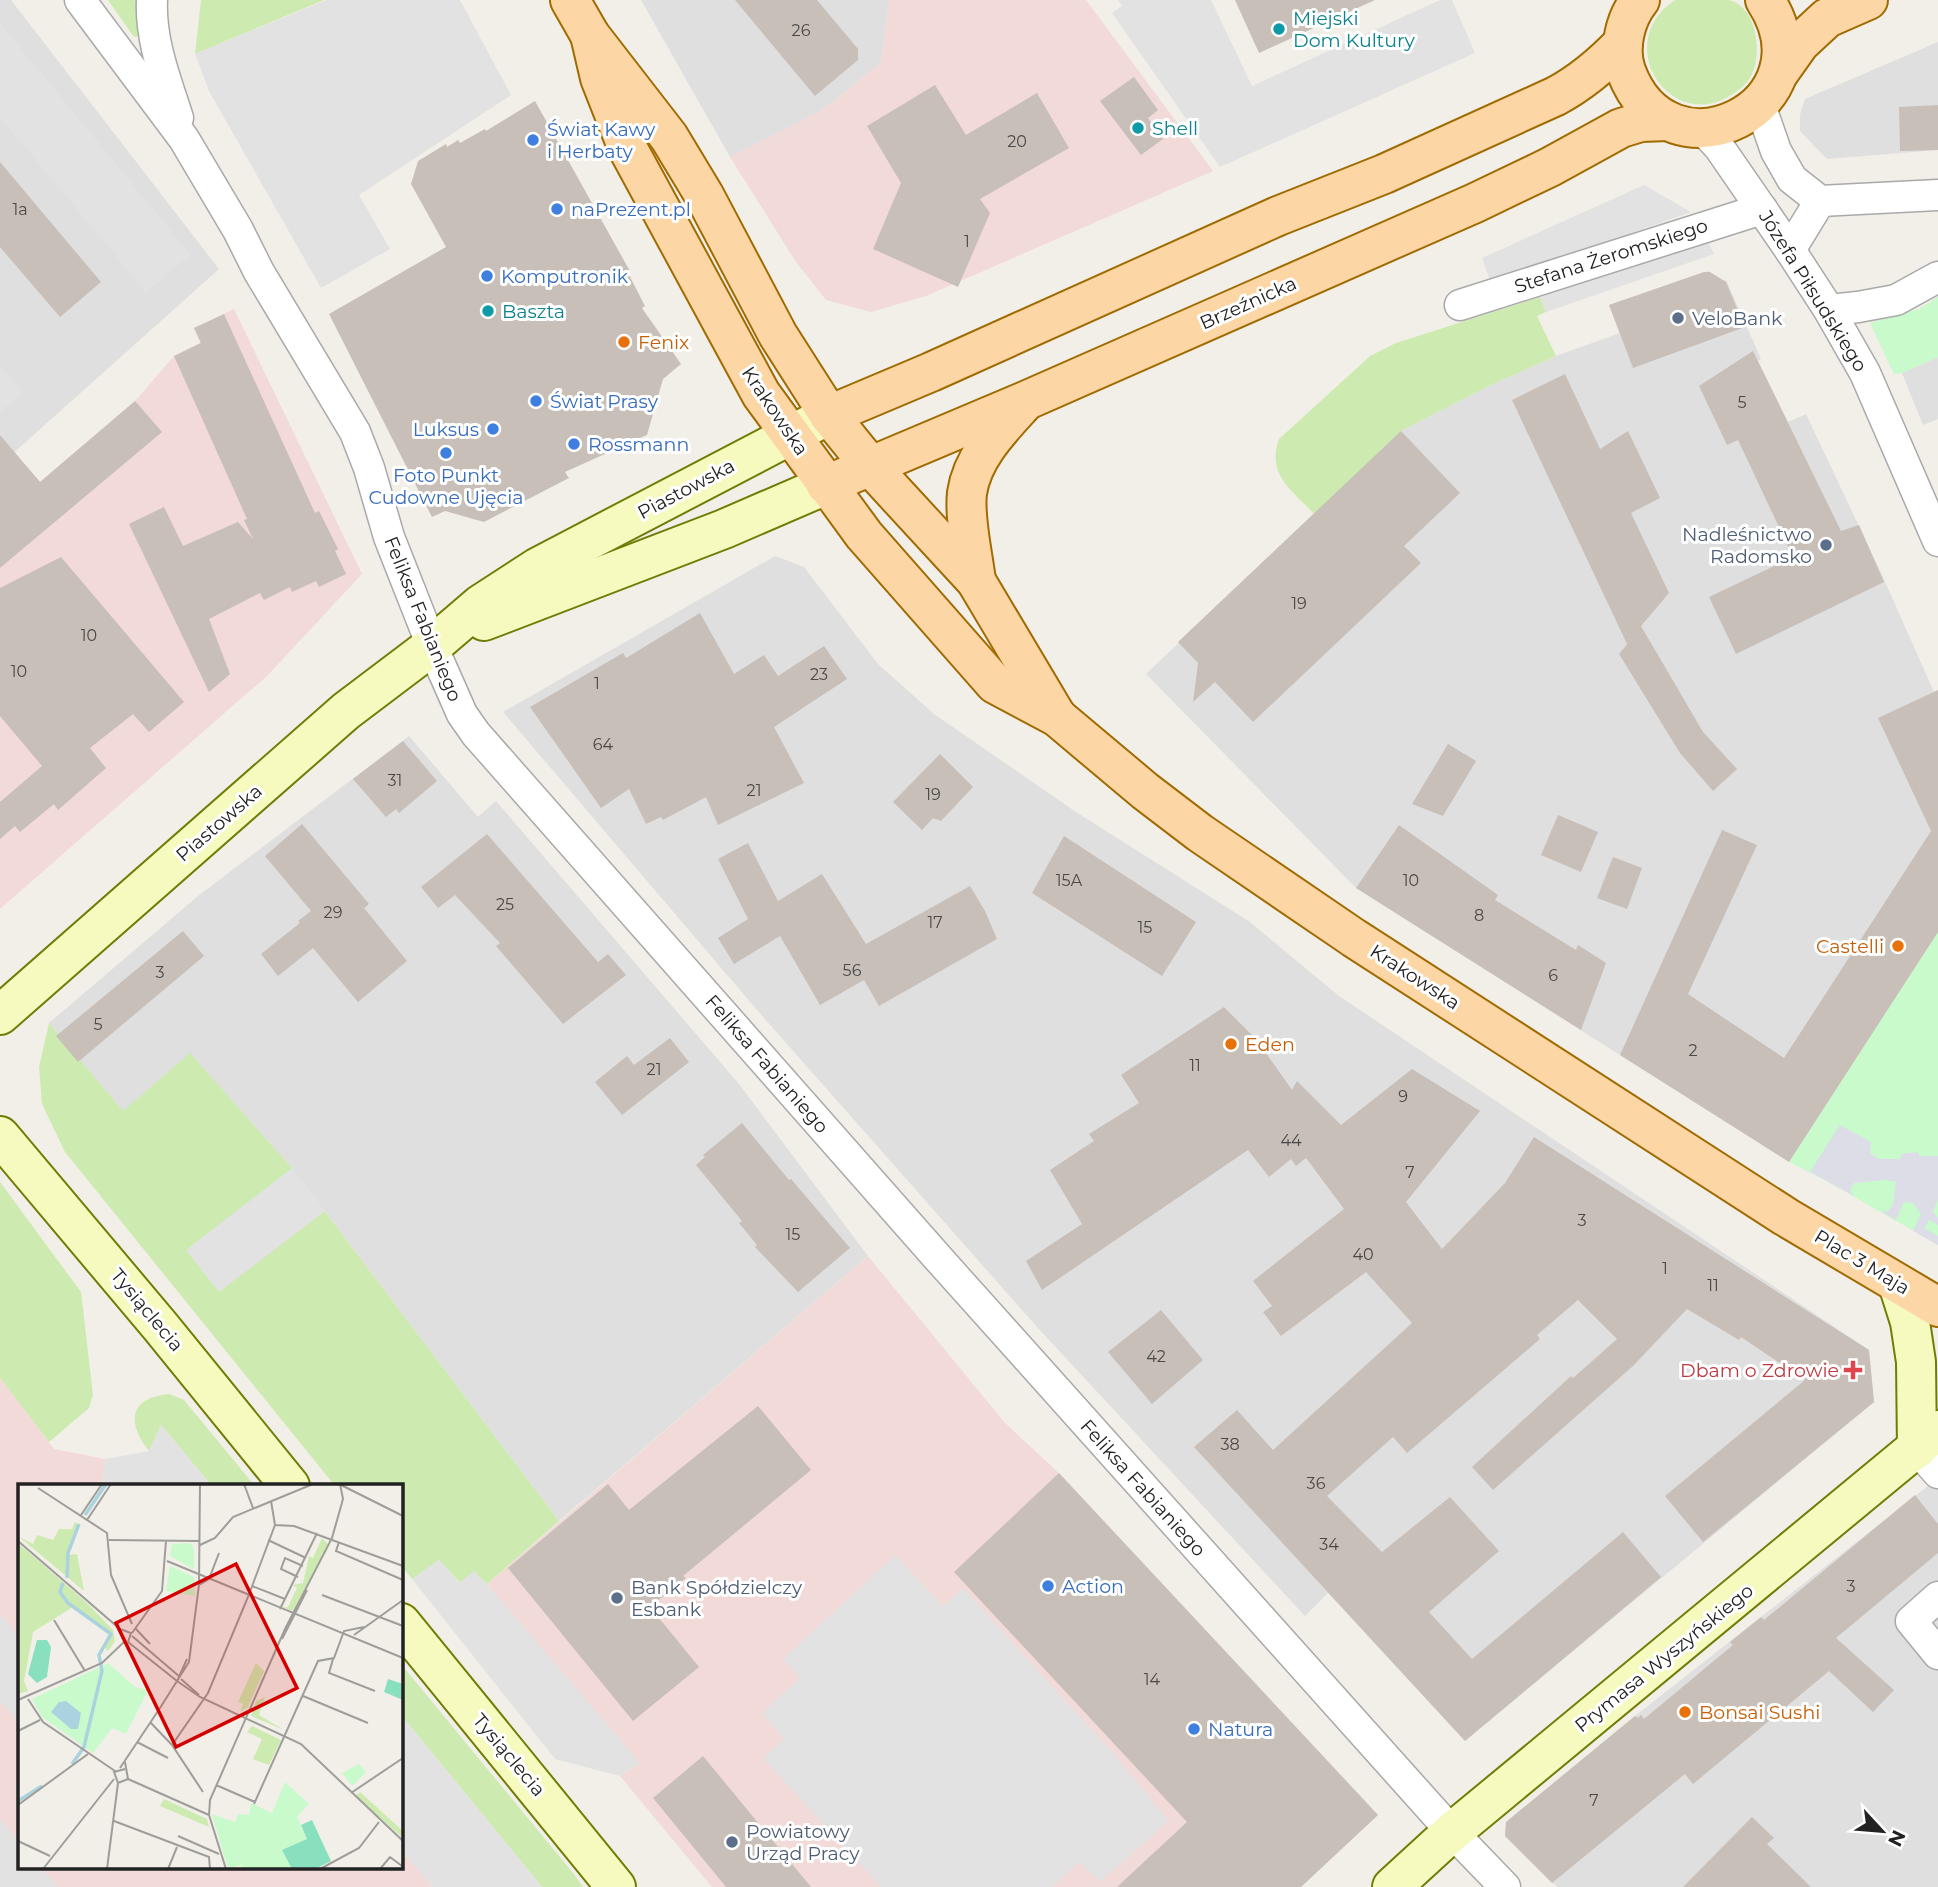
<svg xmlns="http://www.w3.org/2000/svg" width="1938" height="1887" font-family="Montserrat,sans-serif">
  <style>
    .residential { fill: #e0dfdf }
    .commercial { fill: #f2dad9 }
    .grass { fill: #cdebb0 }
    .park { fill: #c8facc }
    .parking { fill: #e2e2e2 }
    .plaza { fill: #dddde8 }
    .building { fill: #c7bfb8 }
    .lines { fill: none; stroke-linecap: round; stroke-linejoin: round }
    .street-casing { stroke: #a9a9a9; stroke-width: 33 }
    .secondary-casing { stroke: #707d05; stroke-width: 42 }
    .primary-casing { stroke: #a06b00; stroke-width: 42 }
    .street { stroke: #fff; stroke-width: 30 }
    .secondary { stroke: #f7fabf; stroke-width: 38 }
    .primary { stroke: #fcd6a4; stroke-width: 38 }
    .culture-dot { fill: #0f9aa8; stroke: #fff; stroke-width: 2.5 }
    .shop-dot { fill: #3f7fe0; stroke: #fff; stroke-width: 2.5 }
    .service-dot { fill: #5c6f8a; stroke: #fff; stroke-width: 2.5 }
    .food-dot { fill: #e8710a; stroke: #fff; stroke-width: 2.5 }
    .health-dot { fill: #e0444e; stroke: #fff; stroke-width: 2.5 }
    .labels { text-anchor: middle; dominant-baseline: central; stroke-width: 6; stroke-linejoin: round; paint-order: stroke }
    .number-label { font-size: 16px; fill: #4b4948 }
    .culture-label { font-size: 19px; fill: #0d838f; stroke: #fff; text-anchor: start }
    .shop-label { font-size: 19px; fill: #366cbe; stroke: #fff; text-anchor: start }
    .street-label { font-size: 19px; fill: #222; stroke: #fff }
    .service-label { font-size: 19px; fill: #4e5e75; stroke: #fff; text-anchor: start }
    .food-label { font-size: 19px; fill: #c56008; stroke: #fff; text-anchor: start }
    .health-label { font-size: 19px; fill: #be3a42; stroke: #fff; text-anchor: end }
    .inset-river { fill: none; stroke: #aad3df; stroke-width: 3.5 }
    .inset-road { fill: none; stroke: #9f9d99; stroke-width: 2 }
    .view { fill: #d40000; fill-opacity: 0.15; stroke: #d40000; stroke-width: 3.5 }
    .inset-edge { fill: none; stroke: #222; stroke-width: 3.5 }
  </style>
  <rect width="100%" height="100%" fill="#f2efe9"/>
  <g class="residential">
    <polygon points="0,0 11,0 219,269 0,465"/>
    <polygon points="641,0 889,0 881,63 823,110 730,157"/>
    <polygon points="1938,42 1938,150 1827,159 1800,131 1800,115 1805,99"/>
    <polygon points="1708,271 1722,281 1726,280 1761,359 1758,361 1788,422 1806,414 1883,577 1938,701 1938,932 1789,1162 1356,888 1146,674 1401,431 1491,385 1556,356 1620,333 1609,305"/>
    <polygon points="1938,357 1938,419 1923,425 1902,373"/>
    <polygon points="775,556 804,567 878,664 934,714 1076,812 1250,922 1339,996 1869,1350 1874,1402 1465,1741 1328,1593 1305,1616 1037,1327 757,1010 503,712"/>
    <polygon points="409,736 478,817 496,801 739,1084 868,1256 559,1521 292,1168 190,1054 123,1112 49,1023 198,896"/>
    <polygon points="1938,1478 1938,1887 1557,1887 1505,1836 1506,1822 1635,1716"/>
  </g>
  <g class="commercial">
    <polygon points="889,0 1086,0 1213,171 926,296 871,312 826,300 796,262 730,157 823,110 881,63"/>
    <polygon points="234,309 362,574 267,676 0,909 0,516 135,401 174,356 200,343 194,328"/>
    <polygon points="868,1256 1005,1423 1059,1473 1378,1815 1301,1887 712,1887 620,1776 639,1764 487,1584"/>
    <polygon points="0,1378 54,1449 105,1459 102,1486 19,1486 19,1868 401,1868 401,1849 432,1887 0,1887"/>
  </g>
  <g class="grass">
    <polygon points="108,0 141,0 139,36 134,37"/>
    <polygon points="201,0 324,0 195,54"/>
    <path d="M1675 0C1691 0 1713 0 1729 0 1758 7 1763 56 1750 78 1744 87 1735 93 1726 98 1667 129 1612 42 1675 0Z"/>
    <path d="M1540 297 1546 312 1537 316 1556 356 1491 385 1401 431 1314 514C1292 490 1266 475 1279 439L1370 356 1396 343Z"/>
    <polygon points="49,1023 123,1111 190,1053 292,1168 559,1521 487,1584 474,1572 460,1583 439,1560 412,1579 401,1565 401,1486 335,1486 65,1152 42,1104 39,1067"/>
    <polygon points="0,1182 81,1292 93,1395 89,1408 49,1442 0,1378"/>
    <path d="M169 1394 184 1400 255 1486H212L161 1425 149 1451C127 1423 128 1398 169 1394Z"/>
    <polygon points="401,1664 573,1873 583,1887 542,1887 401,1715"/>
  </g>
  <g class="park">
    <polygon points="1938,297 1938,357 1902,373 1894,374 1870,323 1919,309"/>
    <polygon points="1938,932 1938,1245 1825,1180 1789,1162"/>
  </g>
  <g class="parking">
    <polygon points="326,0 460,0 511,95 359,195 390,249 321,288 209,91 195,54"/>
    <polygon points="1118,0 1211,0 1252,86 1440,0 1452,0 1475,53 1220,167 1112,13 1122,6"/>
    <polygon points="0,23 191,255 146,292 0,117"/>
    <polygon points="1644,185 1691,212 1491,283 1482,258"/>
    <polygon points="1707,240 1714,254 1546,312 1540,297"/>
    <polygon points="0,365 23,392 0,412"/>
    <polygon points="292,1168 325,1211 219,1292 186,1250"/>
    <polygon points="161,1425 212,1486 102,1486 105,1459 149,1451"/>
    <polygon points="895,1555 943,1606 963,1588 1113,1753 1169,1821 1100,1882 1079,1862 1052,1887 881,1887 763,1758 784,1739 762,1713 800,1678 783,1659"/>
    <polygon points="439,1560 459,1583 474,1571 487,1584 640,1763 620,1776 555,1759 412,1579"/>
    <polygon points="0,1614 19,1637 19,1723 0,1701"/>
    <polygon points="401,1715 542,1887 432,1887 401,1849"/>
    <polygon points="0,1819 19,1842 19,1868 41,1868 58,1887 0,1887"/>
  </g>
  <polygon class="plaza" points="1840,1125 1871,1142 1870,1153 1879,1159 1900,1159 1901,1154 1918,1152 1919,1156 1938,1156 1938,1199 1933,1212 1938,1218 1938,1225 1929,1220 1924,1228 1938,1236 1938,1245 1913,1231 1921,1214 1913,1203 1904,1202 1896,1220 1882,1212 1889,1210 1893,1204 1896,1182 1885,1180 1854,1183 1850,1190 1854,1196 1810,1172"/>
  <g class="building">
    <polygon points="735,0 817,0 858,49 858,60 815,96"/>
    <polygon points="1235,0 1375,0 1259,53"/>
    <polygon points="1134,77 1158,110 1148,118 1163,139 1141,155 1100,101"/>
    <polygon points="935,85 966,135 1037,93 1069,148 980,199 990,213 958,287 873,249 901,183 867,126"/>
    <polygon points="535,101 631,273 629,275 645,306 642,308 681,364 663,379 647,435 565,472 569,478 484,522 445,511 432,517 329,314 446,247 411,184 418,161 446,144 447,147 458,140 460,143 485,129 486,131"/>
    <polygon points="1938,105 1938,150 1900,151 1899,107"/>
    <polygon points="0,162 101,282 60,317 0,247"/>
    <polygon points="1704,272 1710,272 1726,282 1745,327 1633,368 1609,305"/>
    <polygon points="224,314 315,513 319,511 338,549 335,551 346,574 319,587 316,581 292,592 290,587 264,600 260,593 209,619 230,674 209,692 129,524 164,507 183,546 238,522 253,539 244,520 247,519 174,356 201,343 194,328"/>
    <polygon points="1753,351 1841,531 1859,525 1884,582 1736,654 1709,597 1793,557 1738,440 1727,445 1699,386"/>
    <polygon points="1565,374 1600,449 1628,431 1660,498 1631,513 1669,593 1641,626 1703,732 1737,769 1713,791 1680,753 1619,654 1634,636 1627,644 1512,400"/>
    <polygon points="135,401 162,432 0,568 0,435 40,482"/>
    <polygon points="1401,431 1460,493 1404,546 1421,563 1253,722 1215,682 1193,702 1198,663 1178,642"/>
    <polygon points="61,557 184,702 149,732 133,714 90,748 106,768 58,810 54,804 20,832 15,826 0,839 0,802 42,766 0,716 0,588"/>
    <polygon points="700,613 734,674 764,655 778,676 824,646 847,679 774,727 804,783 718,825 706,797 663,820 661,817 646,824 629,789 601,808 530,707 623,653 626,658"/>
    <polygon points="1938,690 1938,932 1789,1162 1620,1055 1722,830 1757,845 1688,994 1784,1058 1931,831 1878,718"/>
    <polygon points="403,741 437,781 399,813 396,809 386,817 353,779"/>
    <polygon points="1448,744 1476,761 1443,816 1412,804"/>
    <polygon points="940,754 973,787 941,821 933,818 922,830 893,802"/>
    <polygon points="1558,815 1598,832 1581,872 1541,855"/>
    <polygon points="302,824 369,904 364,908 407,961 358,1002 313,948 278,976 261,954 300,923 298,921 311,911 265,856"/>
    <polygon points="1399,825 1498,895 1495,900 1576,950 1578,945 1606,963 1581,1030 1356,888"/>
    <polygon points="487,834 598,962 608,954 626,975 563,1024 496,946 500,943 455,895 438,908 421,887"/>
    <polygon points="1064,836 1196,922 1162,976 1032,893"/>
    <polygon points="748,843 778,901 822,874 866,944 970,886 985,911 997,939 879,1006 864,980 820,1005 780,936 734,964 718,938 748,919 718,859"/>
    <polygon points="1613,857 1642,868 1627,909 1597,898"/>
    <polygon points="183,931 204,956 78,1062 56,1036"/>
    <polygon points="1224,1007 1256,1039 1292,1090 1297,1081 1341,1125 1412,1069 1480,1111 1406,1202 1442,1249 1505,1183 1534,1137 1869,1350 1874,1402 1703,1542 1665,1496 1805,1380 1741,1337 1739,1340 1687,1309 1633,1366 1493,1490 1472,1467 1571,1376 1573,1378 1617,1339 1578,1300 1537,1335 1540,1339 1407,1453 1393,1437 1327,1496 1382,1552 1450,1497 1499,1551 1429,1612 1472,1659 1623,1532 1661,1577 1465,1741 1194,1447 1237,1410 1273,1450 1412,1323 1366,1272 1281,1336 1263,1312 1272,1306 1253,1281 1344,1209 1306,1158 1296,1166 1291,1159 1269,1177 1248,1150 1042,1290 1026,1261 1082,1224 1050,1170 1094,1141 1089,1134 1139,1103 1121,1075"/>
    <polygon points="670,1038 689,1062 622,1115 595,1082 627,1056 634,1065"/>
    <polygon points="742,1123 789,1180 791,1179 850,1248 798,1292 755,1247 757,1245 739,1223 742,1221 696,1165 705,1157 703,1155"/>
    <polygon points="1161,1310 1203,1360 1152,1404 1108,1352"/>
    <polygon points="758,1406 811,1470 683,1576 686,1578 650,1607 699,1667 633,1721 508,1568 608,1484 629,1510"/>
    <polygon points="1059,1473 1378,1815 1301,1887 1117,1887 1187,1822 954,1572"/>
    <polygon points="1915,1495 1938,1524 1938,1553 1836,1638 1894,1690 1873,1712 1829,1671 1693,1784 1685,1774 1552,1883 1505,1836 1506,1822 1635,1716 1638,1718 1641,1715 1644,1719 1733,1645 1730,1642 1761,1617 1764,1620"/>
    <polygon points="703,1756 811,1887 726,1887 653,1798"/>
    <polygon points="1752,1817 1774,1838 1767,1844 1811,1887 1683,1887"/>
  </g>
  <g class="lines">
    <defs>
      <g id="street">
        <polyline points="80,0 184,139 238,230 259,272 355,432 369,468 389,537 432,646 462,714 476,734 938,1258 1452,1832 1505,1887"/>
        <path d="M152 0C150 41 166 80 178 118"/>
        <polyline points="1760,105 1776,151 1792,179 1820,201 1938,195"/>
        <polyline points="1702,129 1719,147 1790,250 1829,310 1865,373 1938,541"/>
        <polyline points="1790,250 1820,201"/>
        <polyline points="1460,305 1762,209"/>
        <polyline points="1829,310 1858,307 1896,300 1938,277"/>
        <polyline points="1917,1449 1938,1473"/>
        <polyline points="1938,1597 1911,1621 1938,1654"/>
      </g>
      <g id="secondary">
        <polyline points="484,621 724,529 826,485"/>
        <polyline points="0,1015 346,711 432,646 481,604 538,567 829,415"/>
        <polyline points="0,1136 160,1326 290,1486"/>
        <polyline points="1898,1284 1910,1322 1916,1362 1917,1449"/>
        <polyline points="401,1623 616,1887"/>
        <polyline points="1392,1887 1452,1832 1938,1430"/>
      </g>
      <g id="primary">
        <polyline points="570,0 590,35 669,137 704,195 778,335 829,415 871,467 976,581 1057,717"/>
        <path d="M1640 0C1625 19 1618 48 1626 71 1669 188 1834 105 1765 0"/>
        <polyline points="590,35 600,78 628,149 761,394 864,535 995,684 1057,717 1145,791 1200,833 1354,938 1786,1217 1938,1307"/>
        <polyline points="1778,74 1800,43 1827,18 1868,0"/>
        <path d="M829 415 931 372 1278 216 1384 174 1556 96C1582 82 1602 65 1623 43"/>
        <polyline points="826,485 1025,401 1475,203 1550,167 1621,128 1641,122 1668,121"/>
        <path d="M976 581C973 555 964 519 967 493 972 458 999 430 1022 405"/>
      </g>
    </defs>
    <use href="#street" class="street-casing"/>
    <use href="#secondary" class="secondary-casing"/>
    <use href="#primary" class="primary-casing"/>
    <use href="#street" class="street"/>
    <use href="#secondary" class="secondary"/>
    <use href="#primary" class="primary"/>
  </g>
  <g class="culture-dot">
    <circle cx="1279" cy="29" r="7"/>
    <circle cx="1138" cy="128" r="7"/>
    <circle cx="488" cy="311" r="7"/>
  </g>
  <g class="shop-dot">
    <circle cx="533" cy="140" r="7"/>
    <circle cx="557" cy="209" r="7"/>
    <circle cx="487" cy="276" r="7"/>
    <circle cx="536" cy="401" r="7"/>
    <circle cx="493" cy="429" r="7"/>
    <circle cx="574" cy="444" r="7"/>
    <circle cx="446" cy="453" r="7"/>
    <circle cx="1048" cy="1586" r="7"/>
    <circle cx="1194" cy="1729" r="7"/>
  </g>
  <g class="service-dot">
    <circle cx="1678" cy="318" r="7"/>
    <circle cx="1826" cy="545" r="7"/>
    <circle cx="617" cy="1598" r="7"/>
    <circle cx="732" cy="1842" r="7"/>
  </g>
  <g class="food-dot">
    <circle cx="624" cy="342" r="7"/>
    <circle cx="1898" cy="946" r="7"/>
    <circle cx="1231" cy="1044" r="7"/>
    <circle cx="1685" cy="1712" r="7"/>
  </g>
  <path class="health-dot" d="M1849.5 1359.5h7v7h7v7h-7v7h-7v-7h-7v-7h7z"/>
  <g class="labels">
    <g class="number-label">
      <text x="801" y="30">26</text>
      <text x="1017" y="141">20</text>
      <text x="20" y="209">1a</text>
      <text x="967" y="241">1</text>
      <text x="1742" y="402">5</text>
      <text x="1299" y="603">19</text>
      <text x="89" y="635">10</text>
      <text x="19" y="671">10</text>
      <text x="819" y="674">23</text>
      <text x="597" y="683">1</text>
      <text x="603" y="744">64</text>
      <text x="395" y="780">31</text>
      <text x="754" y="790">21</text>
      <text x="933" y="794">19</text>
      <text x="1069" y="880">15A</text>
      <text x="1411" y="880">10</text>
      <text x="505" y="904">25</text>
      <text x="333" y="912">29</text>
      <text x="1479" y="915">8</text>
      <text x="935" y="922">17</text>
      <text x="1145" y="927">15</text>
      <text x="852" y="970">56</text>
      <text x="160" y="972">3</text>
      <text x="1553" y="975">6</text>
      <text x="98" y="1024">5</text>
      <text x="1693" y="1050">2</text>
      <text x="1195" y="1065">11</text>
      <text x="654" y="1069">21</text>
      <text x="1403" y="1096">9</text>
      <text x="1291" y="1140">44</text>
      <text x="1410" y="1172">7</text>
      <text x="1582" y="1220">3</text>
      <text x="793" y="1234">15</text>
      <text x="1363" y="1254">40</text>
      <text x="1665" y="1268">1</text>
      <text x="1713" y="1285">11</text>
      <text x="1156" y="1356">42</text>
      <text x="1230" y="1444">38</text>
      <text x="1316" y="1483">36</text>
      <text x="1329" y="1544">34</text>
      <text x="1851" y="1586">3</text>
      <text x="1152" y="1679">14</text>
      <text x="1594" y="1800">7</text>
    </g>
    <g class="culture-label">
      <text x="1293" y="18">Miejski<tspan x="1293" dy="22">Dom Kultury</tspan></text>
      <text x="1152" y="128">Shell</text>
      <text x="502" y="311">Baszta</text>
    </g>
    <g class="shop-label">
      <text x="547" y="129">Świat Kawy<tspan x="547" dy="22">i Herbaty</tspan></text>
      <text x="571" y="209">naPrezent.pl</text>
      <text x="501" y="276">Komputronik</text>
      <text x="550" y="401">Świat Prasy</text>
      <text x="479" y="429" text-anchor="end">Luksus</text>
      <text x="588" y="444">Rossmann</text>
      <text x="446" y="475" text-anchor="middle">Foto Punkt<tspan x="446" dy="22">Cudowne Ujęcia</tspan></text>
      <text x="1062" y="1586">Action</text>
      <text x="1208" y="1729">Natura</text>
    </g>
    <g class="street-label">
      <text transform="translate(1611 256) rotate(-18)">Stefana Żeromskiego</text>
      <text transform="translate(1813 291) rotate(58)">Józefa Piłsudskiego</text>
      <text transform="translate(1248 303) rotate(-24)">Brzeźnicka</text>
      <text transform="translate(775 411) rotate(56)">Krakowska</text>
      <text transform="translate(686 489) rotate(-28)">Piastowska</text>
      <text transform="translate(423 619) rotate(68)">Feliksa Fabianiego</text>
      <text transform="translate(219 823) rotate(-41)">Piastowska</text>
      <text transform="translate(1415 977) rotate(33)">Krakowska</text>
      <text transform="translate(767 1064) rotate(49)">Feliksa Fabianiego</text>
      <text transform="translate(1862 1262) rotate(31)">Plac 3 Maja</text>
      <text transform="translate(147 1310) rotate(50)">Tysiąclecia</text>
      <text transform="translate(1143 1488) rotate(48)">Feliksa Fabianiego</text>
      <text transform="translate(1664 1658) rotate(-39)">Prymasa Wyszyńskiego</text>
      <text transform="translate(509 1755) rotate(50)">Tysiąclecia</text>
    </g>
    <g class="service-label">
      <text x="1692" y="318">VeloBank</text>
      <text x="1812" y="534" text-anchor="end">Nadleśnictwo<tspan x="1812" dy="22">Radomsko</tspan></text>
      <text x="631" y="1587">Bank Spółdzielczy<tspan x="631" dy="22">Esbank</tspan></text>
      <text x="746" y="1831">Powiatowy<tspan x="746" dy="22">Urząd Pracy</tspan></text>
    </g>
    <g class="food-label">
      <text x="638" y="342">Fenix</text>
      <text x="1884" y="946" text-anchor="end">Castelli</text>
      <text x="1245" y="1044">Eden</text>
      <text x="1699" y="1712">Bonsai Sushi</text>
    </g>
    <g class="health-label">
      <text x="1839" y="1370">Dbam o Zdrowie</text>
    </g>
  </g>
  <g transform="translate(18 1484)">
    <rect width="385" height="385" fill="#f2efe9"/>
    <path d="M57 38 61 41 51 71 59 70 66 107 0 52 15 60 19 51 35 56 41 45H54ZM304 54 310 60 275 127 265 123H270L279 104 275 101 285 99 291 72 295 74ZM0 59 70 120 95 146 97 157 90 167 85 162 92 148 55 123 15 148 6 197 10 207 0 210ZM238 179 246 187 230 223 222 228 225 220 220 218ZM247 213 241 231 266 246 233 232 238 217ZM234 242 263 256 251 281 235 275 244 255 229 248ZM342 308 385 347V354L338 312ZM146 315 189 335 191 343 142 322Z" fill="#cdebb0"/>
    <path d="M172 59 176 64V85L152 72 154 60ZM152 82 176 93 177 112 148 107ZM90 179 117 203 130 206 108 250 94 244 75 269 24 233 14 215ZM341 280 348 288 334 302 324 289ZM267 298 291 320 279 333 289 355 265 366 274 385H224L223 381 210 385 194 330 217 338 220 330 231 331 233 319 254 329Z" fill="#c8facc"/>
    <path d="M19 156H29L33 163 29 193 19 199 10 190ZM370 195 385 200V216L366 208ZM294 336 313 377 297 385H274L264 366 289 355 283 341Z" fill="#88e0be"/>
    <path d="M41 218 48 217 63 229 60 245H53L33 228Z" fill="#aad3df"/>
    <path class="inset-river" d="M67 31 88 0M49 94 50 69 61 40M45 99 42 108 50 119 93 150 81 171 84 187 66 263 54 280M0 317 24 302"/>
    <path class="inset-road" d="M226 0 235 24M323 1 385 32M20 4 89 49 93 91 114 140M63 31 84 0M69 36 93 0M257 41 276 42 385 82M91 56 181 57M250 56 288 74M0 57 102 145 113 149 110 158M321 58 318 67 385 96M182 61 197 54 215 33 295 0M149 77 385 174M280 93 263 85 267 74 285 82M181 101 191 95 201 69M234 102 267 115M304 111 385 142M262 125 299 49M36 136 67 187M117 144 132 160M114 149 144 107 148 57M336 151 385 116M114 152 162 193M264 155 289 106M110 158 159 197M315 175 311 189 357 207M160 195 169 175M163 195 181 211M159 197 182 213 283 260 385 357M285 212 350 239M10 215 25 238 97 287M0 216 84 179 106 158M142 224 171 178 181 101 182 0M132 238 154 261 185 308M0 247 22 236M119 258 150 274M154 261 190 209 230 113 257 41 253 17M102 284 144 221M107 285 96 288 100 299 110 295 107 278M110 295 191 331M198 301 237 318M333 309 385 274M236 320 300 177 316 174 326 147 346 143M0 321 70 270M96 337 191 373 192 385M160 352 201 370M0 357 32 372M25 385 96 295M89 385 100 299M150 385 159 363M208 385 191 331 192 316 267 145 314 54 325 15 322 0M302 385 341 364 361 338M362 385 372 373 384 382"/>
    <path class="view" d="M218 80 279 204 158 263 98 139Z"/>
    <rect width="385" height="385" class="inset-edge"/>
  </g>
  <g transform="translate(1882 1831) rotate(116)" stroke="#ffffff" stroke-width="5" paint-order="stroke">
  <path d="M0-5L12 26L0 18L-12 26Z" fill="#222222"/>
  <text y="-10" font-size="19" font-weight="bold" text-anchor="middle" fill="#222222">N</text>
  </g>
</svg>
